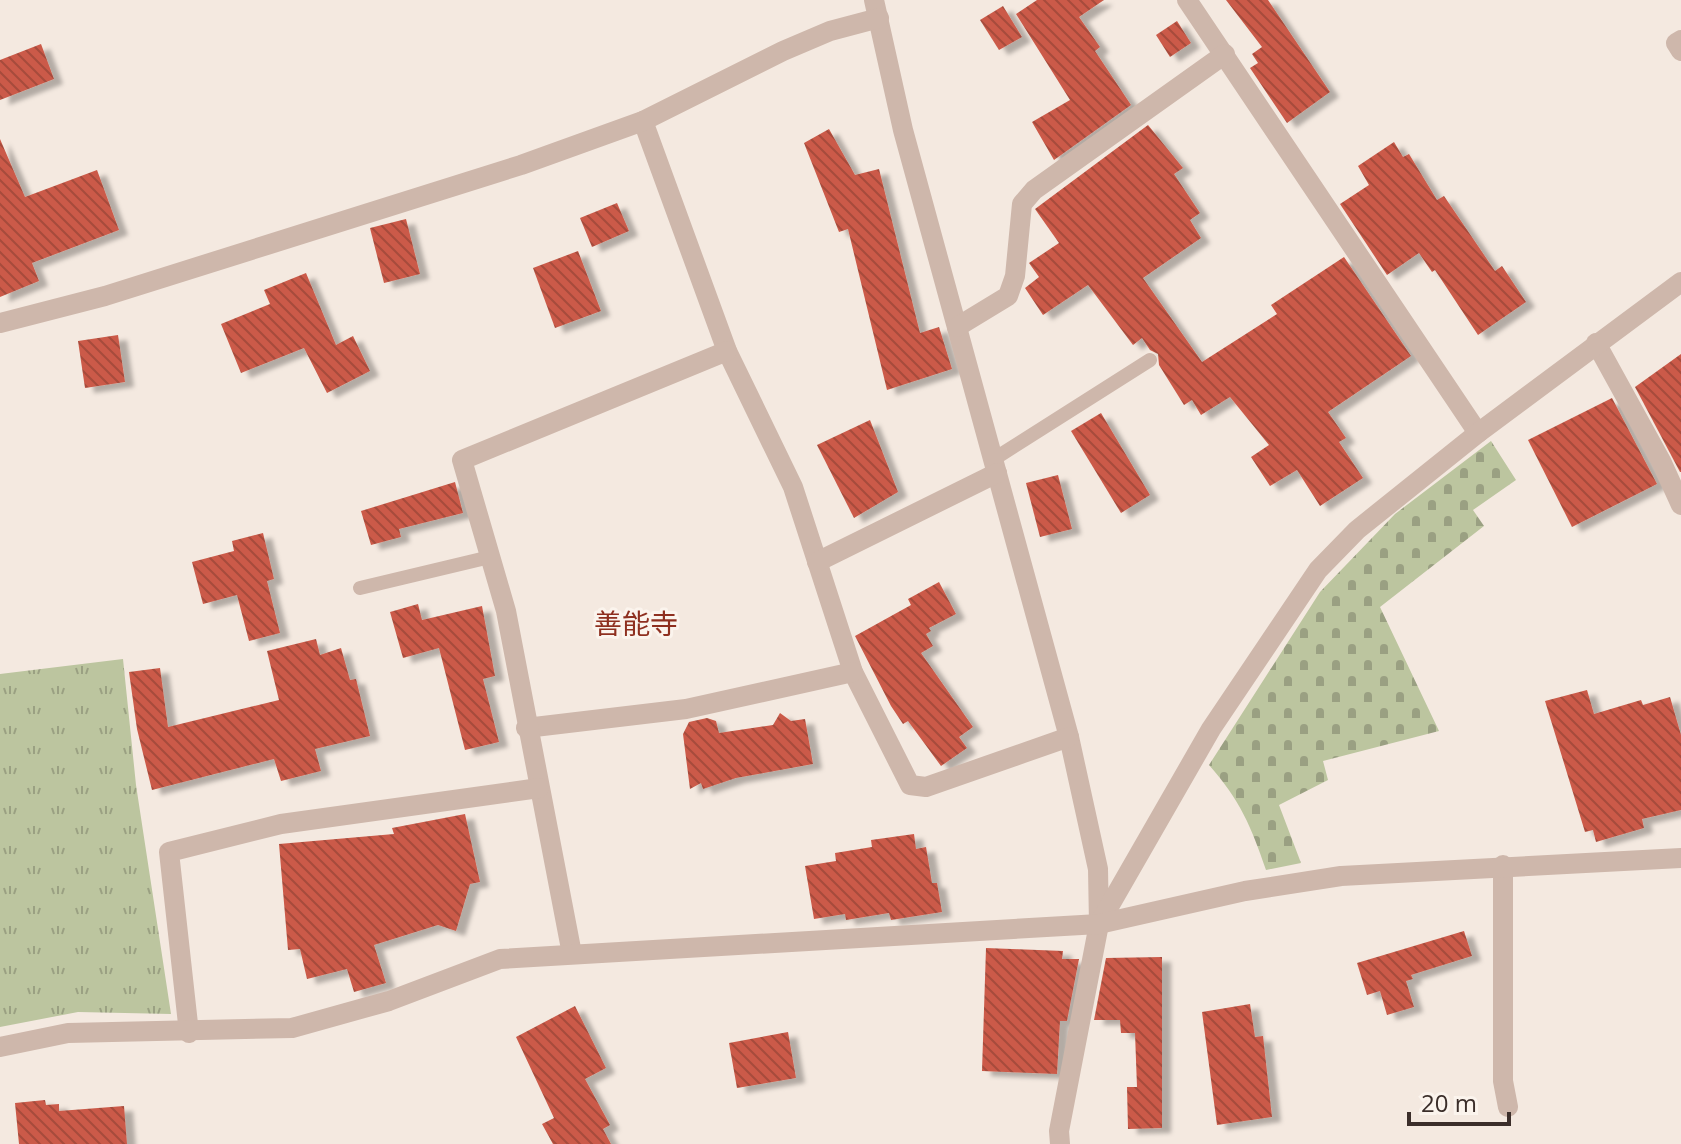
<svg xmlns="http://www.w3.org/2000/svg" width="1681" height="1144" font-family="'Open Sans','Noto Sans JP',sans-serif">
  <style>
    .grass { fill: url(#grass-tufts) }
    .cemetery { fill: url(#cemetery-stones) }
    .building { fill: url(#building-back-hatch); filter: url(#shadow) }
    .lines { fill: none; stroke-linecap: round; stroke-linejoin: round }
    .lane { stroke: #ceb7ab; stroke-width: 14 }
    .street { stroke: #ceb7ab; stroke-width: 20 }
    .labels { text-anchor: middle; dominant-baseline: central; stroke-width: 6; stroke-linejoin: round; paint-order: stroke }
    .quarter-label { font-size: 28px; fill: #8e2f1f; stroke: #fbf4ed }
  </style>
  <defs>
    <pattern id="grass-tufts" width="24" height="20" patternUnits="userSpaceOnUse" patternTransform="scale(2)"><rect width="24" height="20" fill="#bcc59f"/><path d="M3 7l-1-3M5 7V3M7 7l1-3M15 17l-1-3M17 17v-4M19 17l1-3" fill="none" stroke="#9aa082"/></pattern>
    <pattern id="cemetery-stones" width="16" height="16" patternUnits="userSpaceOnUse" patternTransform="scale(2)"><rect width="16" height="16" fill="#bcc59f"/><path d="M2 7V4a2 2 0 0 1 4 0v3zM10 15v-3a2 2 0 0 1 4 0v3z" fill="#9aa082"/></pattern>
    <pattern id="building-back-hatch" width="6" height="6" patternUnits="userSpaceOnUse" patternTransform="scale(2)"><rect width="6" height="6" fill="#cb5a48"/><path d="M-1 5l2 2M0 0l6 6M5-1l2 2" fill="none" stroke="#a64b3c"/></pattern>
    <filter id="shadow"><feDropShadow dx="9" dy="5" stdDeviation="2" flood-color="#0004"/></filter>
  </defs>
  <rect width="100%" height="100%" fill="#f4e9e0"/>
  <polygon class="grass" points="123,659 136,785 171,1014 78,1012 0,1027 0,674"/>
  <path class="cemetery" d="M1491 441 1516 480 1473 510 1484 526 1380 607 1439 731 1323 761 1328 780 1279 805 1301 863 1266 870C1251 826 1240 800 1209 765L1320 592 1395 514Z"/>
  <g class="building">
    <polygon points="1037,0 1104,0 1079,17 1100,47 1095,51 1131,105 1054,160 1032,122 1070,100 1016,14"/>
    <polygon points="1226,0 1268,0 1330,92 1287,123 1250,68 1258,63 1252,54 1262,47"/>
    <polygon points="1003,6 1022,37 999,50 980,20"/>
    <polygon points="1177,21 1191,43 1170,57 1156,35"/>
    <polygon points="41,44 54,79 0,100 0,60"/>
    <polygon points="1148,125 1183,168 1174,174 1200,213 1190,220 1201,238 1143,278 1202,362 1277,314 1271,305 1344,257 1411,356 1328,412 1346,438 1339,442 1363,478 1320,506 1297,470 1270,486 1251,457 1269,445 1230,397 1201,415 1192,400 1184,405 1159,365 1158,354 1150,350 1142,338 1133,345 1088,285 1043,315 1025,288 1039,277 1029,263 1059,243 1035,209"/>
    <polygon points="829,129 855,175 879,169 920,333 939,327 952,369 887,390 848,229 839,232 804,143"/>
    <polygon points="0,139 25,197 97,170 119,230 32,263 39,281 0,297"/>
    <polygon points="1394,142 1403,157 1409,154 1437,200 1444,196 1495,271 1502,266 1526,302 1478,335 1435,270 1432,272 1419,253 1387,275 1340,204 1369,185 1358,166"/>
    <polygon points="617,203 629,231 592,247 580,218"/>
    <polygon points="406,219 420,274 384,283 370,228"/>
    <polygon points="578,251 601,311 555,328 533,268"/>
    <polygon points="306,273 336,345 353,336 370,371 327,393 304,348 241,373 221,324 270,304 264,290"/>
    <polygon points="118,335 125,382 85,388 78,341"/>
    <polygon points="1681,354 1681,472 1680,472 1635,387"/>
    <polygon points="1612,398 1657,484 1572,527 1528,440"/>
    <polygon points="1101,413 1150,495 1121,513 1071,431"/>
    <polygon points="870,420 898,492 854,518 817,445"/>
    <polygon points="1058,475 1072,529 1040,537 1026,483"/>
    <polygon points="455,482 463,513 399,529 401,537 371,545 361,511"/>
    <polygon points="263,533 274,579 267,581 280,633 249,641 237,595 203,604 192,562 234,551 232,541"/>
    <polygon points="939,582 956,614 929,628 931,631 926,634 933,646 921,653 973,727 959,737 967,748 941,766 908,721 903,724 891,706 855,636 911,605 908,599"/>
    <polygon points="418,604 422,620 482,606 495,676 483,679 499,742 465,750 439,648 403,658 390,612"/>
    <polygon points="316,639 320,655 341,648 350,680 356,679 370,736 315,749 321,771 281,781 274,759 152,790 137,729 129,672 160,668 168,727 279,700 267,651"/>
    <polygon points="1587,690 1594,714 1641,700 1643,705 1670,697 1681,735 1681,810 1642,819 1644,828 1596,842 1593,830 1585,832 1545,701"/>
    <polygon points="780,713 791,721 805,719 813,764 736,778 703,789 701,783 690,789 683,734 689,722 707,718 716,721 719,733 773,725"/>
    <polygon points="465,814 480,882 470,884 456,931 438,925 374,945 386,983 354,992 347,969 307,979 300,949 288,950 279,844 394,834 392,828"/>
    <polygon points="914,834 916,849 926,847 932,883 937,883 942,912 891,920 889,913 846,920 845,914 814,919 805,866 836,861 835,853 872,847 871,840"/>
    <polygon points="1464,931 1472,956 1411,975 1413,979 1406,981 1414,1007 1387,1015 1380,991 1367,995 1357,963"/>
    <polygon points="986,948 1063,951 1062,959 1079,959 1067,1021 1060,1021 1057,1074 982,1071"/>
    <polygon points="1162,957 1162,1128 1128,1129 1127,1087 1137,1087 1135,1033 1121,1033 1120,1020 1094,1020 1106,958"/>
    <polygon points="1250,1004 1255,1037 1263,1036 1272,1117 1217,1125 1202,1012"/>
    <polygon points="575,1006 606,1068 585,1079 610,1125 603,1129 611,1144 553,1144 542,1124 554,1118 516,1037"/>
    <polygon points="788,1032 796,1078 737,1088 729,1043"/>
    <polygon points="45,1100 46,1105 59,1104 59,1111 124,1106 127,1144 19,1144 15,1103"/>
  </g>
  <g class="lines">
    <g class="lane">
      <polyline points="994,459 1150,360"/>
      <polyline points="360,588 490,557"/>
    </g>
    <g class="street">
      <polyline points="874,0 903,130 1069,737 1098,869 1099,924 1059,1131 1060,1144"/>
      <polyline points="1187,0 1478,433"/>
      <polyline points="1681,40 1676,43 1681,51"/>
      <polyline points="643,121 727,351 793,487 853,672 910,785 926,787 1069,737"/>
      <polyline points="0,323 105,296 521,165 643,121 783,51 830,31 879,18"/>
      <polyline points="957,327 1008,296 1015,276 1022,204 1034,190 1225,54"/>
      <polyline points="1596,343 1661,461 1681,505"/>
      <polyline points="817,562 997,473"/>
      <polyline points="526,728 686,709 853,672"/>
      <polyline points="1503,865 1503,1081 1508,1107"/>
      <polyline points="1099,924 1211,729 1318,570 1357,530 1478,433 1681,282"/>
      <polyline points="572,954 506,611 462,460 727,351"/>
      <polyline points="189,1033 169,852 281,824 539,788"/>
      <polyline points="0,1047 68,1033 292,1028 389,1001 500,959 1099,924 1245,891 1341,876 1681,858"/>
    </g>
  </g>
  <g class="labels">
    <g class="quarter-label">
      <text x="636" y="623">善能寺</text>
    </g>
  </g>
  <path d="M1409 1112v12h100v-12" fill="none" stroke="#3b2e2a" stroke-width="4"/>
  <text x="1421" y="1112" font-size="24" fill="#3b2e2a" stroke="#fbf4ed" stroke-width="6" paint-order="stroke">20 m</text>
</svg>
